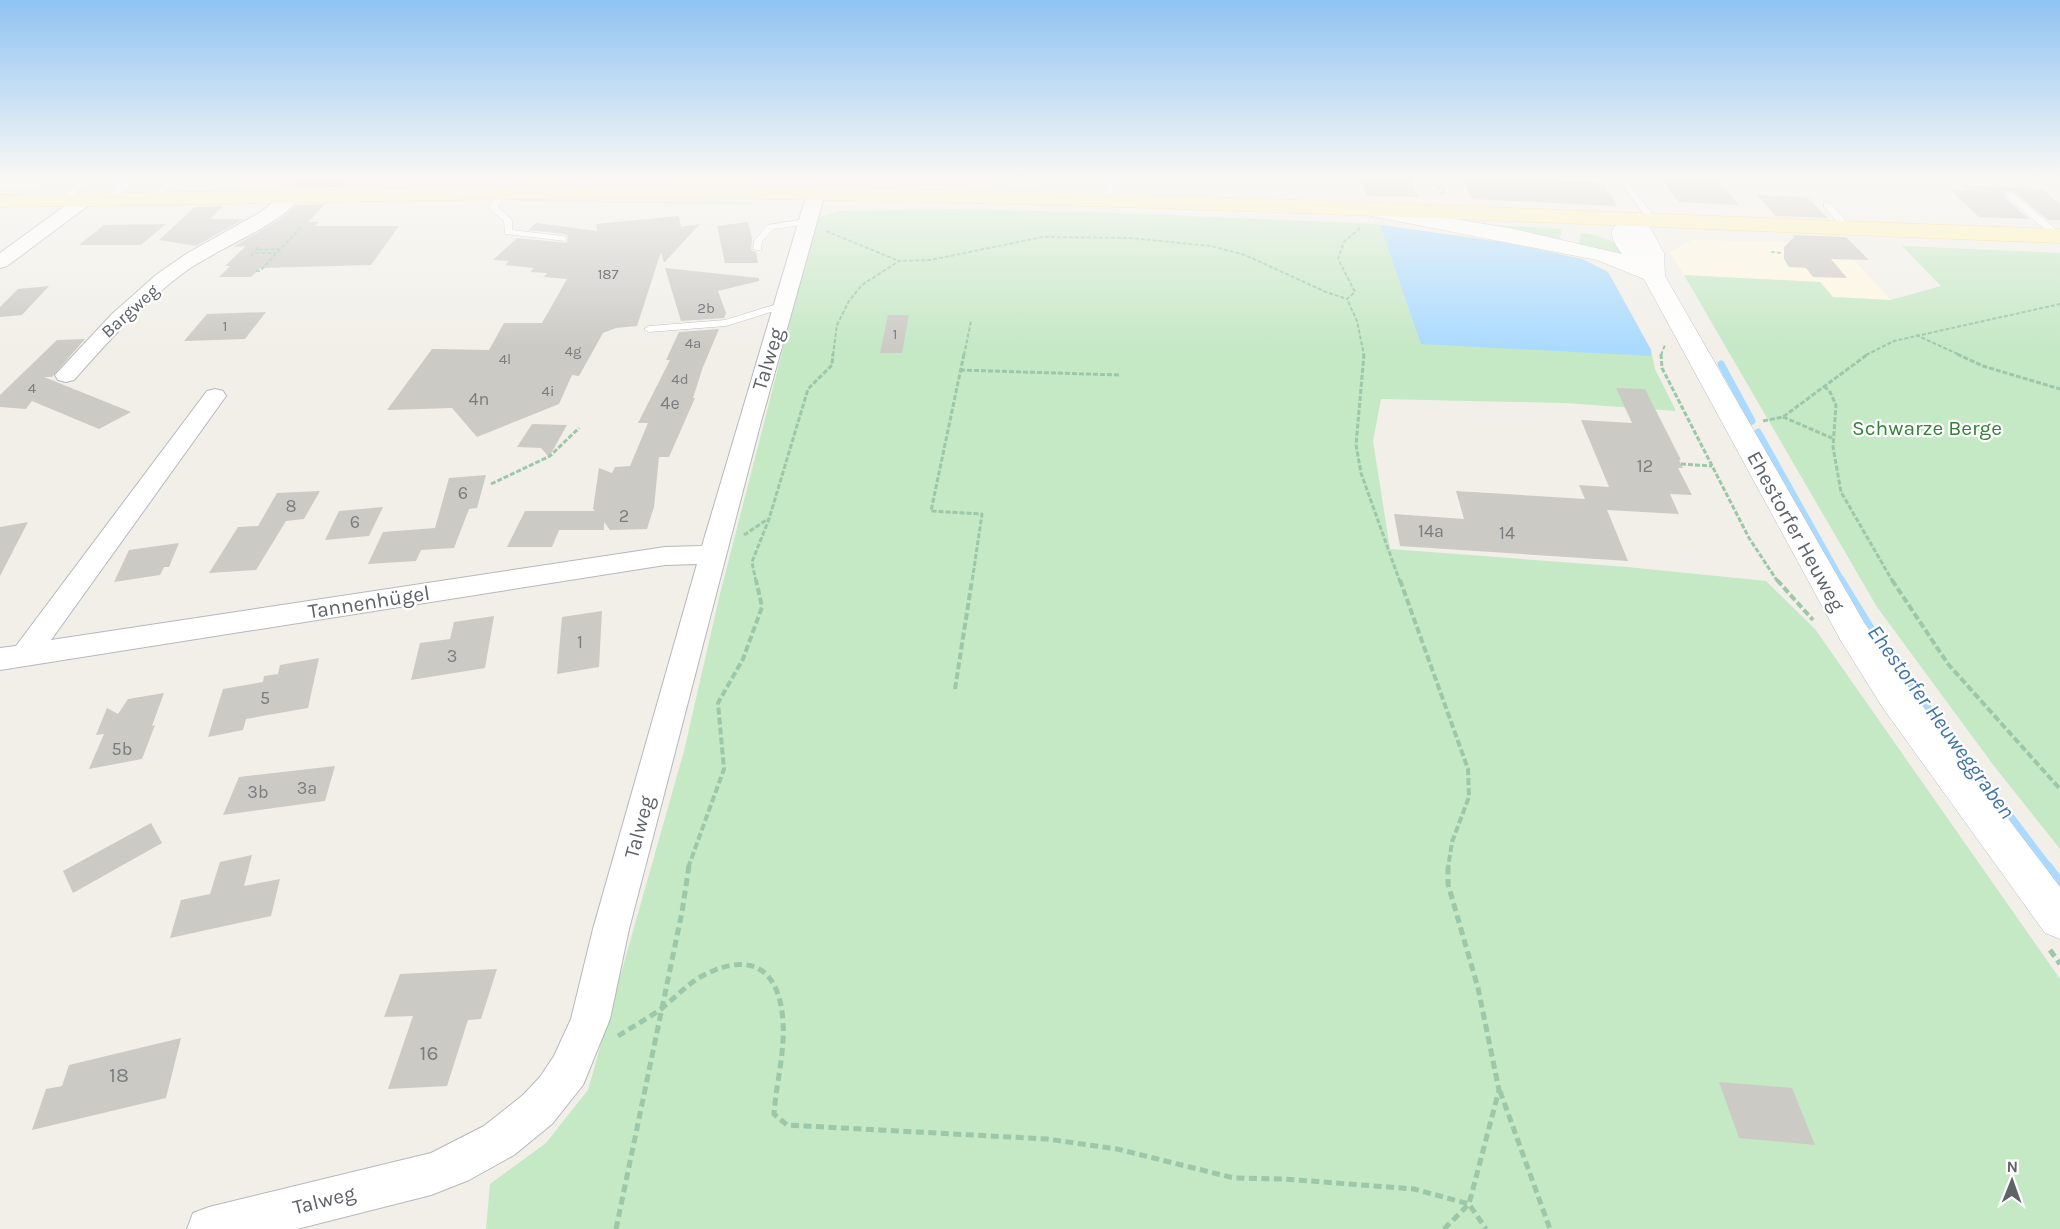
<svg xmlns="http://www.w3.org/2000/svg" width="2060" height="1229" font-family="Karla,sans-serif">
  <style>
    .commercial { fill: #fef7e0 }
    .green { fill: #c5e8c5 }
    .water { fill: #aadaff }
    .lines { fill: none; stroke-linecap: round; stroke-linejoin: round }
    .stream-far2 { stroke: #aadaff; stroke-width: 7 }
    .stream-far1 { stroke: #aadaff; stroke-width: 8 }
    .stream { stroke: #aadaff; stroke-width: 10 }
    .building { fill: #cccac5 }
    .lane-casing { stroke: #b5b8bc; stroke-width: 1 }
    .street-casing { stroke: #b5b8bc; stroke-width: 2 }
    .secondary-casing { stroke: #b6babf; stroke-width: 1 }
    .primary-casing { stroke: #f2c960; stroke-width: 1 }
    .path-far3 { stroke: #9cc7a9; stroke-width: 2; stroke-dasharray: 4 2; stroke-linecap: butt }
    .path-far2 { stroke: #9cc7a9; stroke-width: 3; stroke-dasharray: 5 2; stroke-linecap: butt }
    .path-far1 { stroke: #9cc7a9; stroke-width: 4; stroke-dasharray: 7 3; stroke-linecap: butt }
    .path { stroke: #9cc7a9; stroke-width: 5; stroke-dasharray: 8 4.5; stroke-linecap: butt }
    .lane { fill: #fff; fill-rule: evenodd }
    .street { fill: #fff; fill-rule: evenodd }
    .secondary { fill: #fff; fill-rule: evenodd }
    .primary { fill: #fff2af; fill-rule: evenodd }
    .labels { text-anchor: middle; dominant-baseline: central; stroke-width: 4.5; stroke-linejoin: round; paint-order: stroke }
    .far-number-label { font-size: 15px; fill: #7a7d7f }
    .far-street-label { font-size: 18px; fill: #5f6368; stroke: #fff }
    .number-label { font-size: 18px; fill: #7a7d7f }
    .street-label { font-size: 21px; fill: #5f6368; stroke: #fff }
    .park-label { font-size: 21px; fill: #348238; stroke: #fff }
    .near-number-label { font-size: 21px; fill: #7a7d7f }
    .water-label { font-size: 22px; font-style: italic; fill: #4174aa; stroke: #fff }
  </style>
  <rect width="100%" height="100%" fill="#f1efe8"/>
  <g class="commercial">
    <polygon points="0,176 55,176 41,188 0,188"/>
    <polygon points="1692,240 1838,243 1891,300 1833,297 1820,282 1684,275 1670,252"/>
  </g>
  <g class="green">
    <polygon points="518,200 752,202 750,205 516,201"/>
    <polygon points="955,209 1118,213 1375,224 1508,243 1582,259 1608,272 1651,350 1655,369 1676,411 1565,403 1381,399 1373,441 1390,549 1627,567 1766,581 1815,629 2060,979 2060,1229 486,1229 490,1184 546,1143 588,1090 684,751 719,598 813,232 819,217 840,211"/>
    <polygon points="1478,224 1562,229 1559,240"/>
    <polygon points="1581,233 1595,235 1617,243 1623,255 1579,245"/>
    <polygon points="1902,246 2060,253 2060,849 1994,766 1877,607 1684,275 1820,282 1833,297 1891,300 1941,286"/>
  </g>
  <polygon class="water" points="1380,225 1508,243 1582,259 1608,272 1651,350 1651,356 1421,344"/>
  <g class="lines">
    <g class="stream-far2">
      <polyline points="1721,364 1752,421"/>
      <polyline points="1758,432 1842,582"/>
    </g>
    <polyline class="stream-far1" points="1841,580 1884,650 2049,868"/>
    <polyline class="stream" points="2047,866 2060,883"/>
  </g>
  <g class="building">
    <polygon points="303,176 353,176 341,187 293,188"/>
    <polygon points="1360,176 1409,176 1419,197 1367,196"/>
    <polygon points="1461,176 1559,176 1562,181 1604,183 1617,206 1472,199"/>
    <polygon points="1664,176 1715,176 1739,205 1679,202 1662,180 1667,180"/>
    <polygon points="1963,185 2042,189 2060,204 2060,220 2048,220 2013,191 2005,191 2006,199 2029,219 1979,217 1949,189 1968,190"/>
    <polygon points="1757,195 1807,197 1828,218 1776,216"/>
    <polygon points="325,204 308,222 319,222 315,226 399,226 371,265 260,268 251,277 219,277 230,266 225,266 246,246 233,247 280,219 297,205"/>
    <polygon points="223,206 210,219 244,219 196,246 159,240 195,207"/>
    <polygon points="679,216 681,227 700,224 664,263 661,252 637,326 616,328 603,333 579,376 572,375 559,404 477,437 452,408 387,410 432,349 489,350 504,323 542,323 567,279 544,277 547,273 530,272 534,268 505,265 509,261 493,260 517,238 567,243 568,236 564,234 528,230 536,223 597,231 596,224"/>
    <polygon points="748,222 752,239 751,250 756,252 758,263 725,263 717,226"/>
    <polygon points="166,224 141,245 79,245 104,225"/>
    <polygon points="1792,235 1846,237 1869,260 1831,259 1847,278 1813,277 1806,268 1789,267 1784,259 1784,247 1794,237"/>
    <polygon points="665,268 759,278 759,281 718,291 726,313 724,318 681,321"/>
    <polygon points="49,286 22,315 0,317 0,307 18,289"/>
    <polygon points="266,312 245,339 184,341 207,314"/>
    <polygon points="888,315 909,315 902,353 880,353"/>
    <polygon points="719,329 703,367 693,398 695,398 669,457 659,457 654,507 647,529 610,530 604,522 604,530 559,530 552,547 507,547 525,511 595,511 593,509 599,468 612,473 615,467 630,466 648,423 638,423 670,360 666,360 679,332"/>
    <polygon points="85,339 52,377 44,377 131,412 99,429 32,401 26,409 0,407 0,395 57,340"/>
    <polygon points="1616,388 1645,389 1681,460 1679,460 1683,468 1678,468 1692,495 1670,494 1679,514 1607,510 1628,561 1400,546 1394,514 1464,519 1456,491 1585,499 1579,485 1609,487 1581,420 1632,423"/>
    <polygon points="532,424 567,425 549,457 541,448 517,447"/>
    <polygon points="486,475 477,508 469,509 454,548 421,550 416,561 368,564 383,532 435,528 449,478"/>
    <polygon points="320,491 304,519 286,521 256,570 209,573 238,527 258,526 277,493"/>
    <polygon points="383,507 369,536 325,540 339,511"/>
    <polygon points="28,522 0,576 0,527"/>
    <polygon points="179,543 169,567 164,567 160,575 114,582 129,550"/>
    <polygon points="602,611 599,667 557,674 562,617"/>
    <polygon points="494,616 485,668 411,680 420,643 450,639 454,622"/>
    <polygon points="319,658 308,708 246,719 243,730 208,737 223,689 263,682 264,676 278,674 280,665"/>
    <polygon points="164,693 152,726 155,725 142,759 89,769 104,734 96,735 107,708 118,714 128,699"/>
    <polygon points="335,766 325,801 223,815 239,777"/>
    <polygon points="151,823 162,843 73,893 63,871"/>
    <polygon points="252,855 244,886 280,879 271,916 170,938 181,900 210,894 220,862"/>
    <polygon points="497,969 481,1019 468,1020 447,1086 388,1089 413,1016 384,1017 400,974"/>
    <polygon points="181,1038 166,1098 32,1130 46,1089 62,1086 69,1065"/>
    <polygon points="1719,1082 1792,1088 1815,1145 1739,1138"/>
  </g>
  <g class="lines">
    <defs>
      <g id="lane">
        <polygon points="89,176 98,176 64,203 58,203 58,199"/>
        <polygon points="132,176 141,176 110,202 104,202 104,198"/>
        <polygon points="175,176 184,176 154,202 148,202 148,198"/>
        <polygon points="1105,176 1113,176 1112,200 1108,203 1104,200"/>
        <polygon points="1616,176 1624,176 1658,222 1657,224 1651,224"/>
        <polygon points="501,190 505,193 498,207 512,220 512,230 563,236 566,237 566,241 505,234 504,221 489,208 498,191"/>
        <polygon points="2007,193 2013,193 2060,233 2060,238 2055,238 2007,197"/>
        <polygon points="1824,203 1830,203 1852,228 1852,232 1846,232 1824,207"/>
        <polygon points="806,219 810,222 809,224 774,229 762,241 761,251 753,249 754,241 768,225"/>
        <polygon points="784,302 789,305 787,307 726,326 649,332 644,329 649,326 725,320"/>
      </g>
      <g id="street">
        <polygon points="816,188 822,189 825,193 759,429 629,929 610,1019 583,1085 552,1124 514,1155 469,1180 431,1195 297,1229 187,1229 193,1213 209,1207 431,1153 484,1126 523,1095 540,1077 554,1056 571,1019 593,929 697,564 665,565 0,670 0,648 16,646 207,391 215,389 223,391 226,396 51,640 665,547 702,546 807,193 810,189"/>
        <path d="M292 192 298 193 301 197C282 224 215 250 186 271 144 302 108 341 74 380L66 382 58 380 55 375 112 314 156 275 186 254 259 213 286 193Z"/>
        <polygon points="83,196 89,197 92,201 89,205 7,266 0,268 0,253 77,197"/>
      </g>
      <path id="secondary" d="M1373 205 1514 229 1622 254C1611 239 1605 229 1625 219 1632 216 1636 216 1644 217L1664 253 1665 276 1865 624 1909 688 2060 887V939L2045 933 1883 708 1841 641 1644 279 1597 260 1366 215 1362 211 1366 207Z"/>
      <path id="primary" d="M575 186C1070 185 1565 212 2060 229V243C1629 227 1198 205 766 199 511 196 255 205 0 207V195Z"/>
    </defs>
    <use href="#lane" class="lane-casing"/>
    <use href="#street" class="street-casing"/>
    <use href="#secondary" class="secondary-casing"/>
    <use href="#primary" class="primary-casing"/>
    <g class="path-far3">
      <polyline points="1432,176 1441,194"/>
      <polyline points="1437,176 1445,193"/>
      <polyline points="1360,228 1344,242 1338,259 1355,292 1347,299 1357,321 1364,355"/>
      <polyline points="826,231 899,261"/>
      <polyline points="258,247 256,250 279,249"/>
      <polyline points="1771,252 1782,253"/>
      <polyline points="251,256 253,253 276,253"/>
      <polyline points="256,271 260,271 302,226"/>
      <polyline points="1916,335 1960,355"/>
      <polyline points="833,355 837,325 849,301 862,285 899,261 931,260 1042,237 1130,238 1211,246 1245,255 1326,292 1347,299"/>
      <polyline points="964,355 971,321"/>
      <polyline points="1661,355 1665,345"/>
      <polyline points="1866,355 1894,341 2060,304"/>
    </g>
    <g class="path-far2">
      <polyline points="964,354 931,511 982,514 972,582"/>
      <polyline points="1364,354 1356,445 1361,473 1400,582"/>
      <polyline points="1661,354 1662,368 1749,538 1778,582"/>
      <polyline points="1957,354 1983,366 2060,389"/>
      <polyline points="960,370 1119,375"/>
      <polyline points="1824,386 1830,392 1836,405 1833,447 1841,492 1893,582"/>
      <polyline points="1783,417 1832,438"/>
      <polyline points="1763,421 1783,417 1868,354"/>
      <polyline points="1681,464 1712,466"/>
      <polyline points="491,484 550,456 579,428"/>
      <polyline points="744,535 768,519"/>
      <polyline points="756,582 752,562 769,519 808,389 832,365 833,354"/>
    </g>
    <g class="path-far1">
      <polyline points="1400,580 1468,769 1469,797 1452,842 1448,868"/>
      <polyline points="1777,580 1813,620"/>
      <polyline points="1892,580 1948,664 2060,789"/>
      <polyline points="955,689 972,580"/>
      <polyline points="688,868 724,769 718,703 743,659 762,607 756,580"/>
    </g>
    <g class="path">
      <polyline points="2050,950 2060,964"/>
      <path d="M618 1036C632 1027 647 1019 661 1009 675 998 688 983 704 975 753 950 780 971 783 1022 785 1053 776 1084 774 1114L787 1125 1047 1139 1117 1149 1234 1178 1284 1179 1414 1189 1469 1204 1486 1229"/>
      <polyline points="1500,1091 1550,1229"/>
      <polyline points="616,1229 682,912 689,866"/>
      <polyline points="1444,1229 1469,1204 1499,1090 1478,988 1448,884 1448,866"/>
    </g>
    <use href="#lane" class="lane"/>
    <use href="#street" class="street"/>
    <use href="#secondary" class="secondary"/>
    <use href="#primary" class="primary"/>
  </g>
  <linearGradient id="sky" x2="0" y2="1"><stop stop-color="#8fc3f1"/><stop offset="0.51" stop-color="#f9f8f5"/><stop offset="1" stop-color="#f9f8f5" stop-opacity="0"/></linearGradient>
  <rect width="2060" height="348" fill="url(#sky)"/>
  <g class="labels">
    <g class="far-number-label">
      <text x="608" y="274">187</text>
      <text x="706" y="308">2b</text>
      <text x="225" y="326">1</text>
      <text x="895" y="334">1</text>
      <text x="693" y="343">4a</text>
      <text x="573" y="351">4g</text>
      <text x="505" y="359">4l</text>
      <text x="680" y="379">4d</text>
      <text x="32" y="388">4</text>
      <text x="548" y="391">4i</text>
    </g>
    <g class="far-street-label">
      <text transform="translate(130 311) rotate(-42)">Bargweg</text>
    </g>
    <g class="number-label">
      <text x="479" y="399">4n</text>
      <text x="670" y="403">4e</text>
      <text x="1645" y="466">12</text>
      <text x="463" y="493">6</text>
      <text x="291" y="506">8</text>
      <text x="624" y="516">2</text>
      <text x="355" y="522">6</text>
      <text x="1431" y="531">14a</text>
      <text x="1507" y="533">14</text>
      <text x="580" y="642">1</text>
      <text x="452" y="656">3</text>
      <text x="265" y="698">5</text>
      <text x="122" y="749">5b</text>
      <text x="307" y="788">3a</text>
      <text x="258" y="792">3b</text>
    </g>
    <g class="street-label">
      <text transform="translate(768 359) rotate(-73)">Talweg</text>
      <text transform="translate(1796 531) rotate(61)">Ehestorfer Heuweg</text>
      <text transform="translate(369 602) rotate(-9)">Tannenhügel</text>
      <text transform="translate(639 827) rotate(-75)">Talweg</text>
      <text transform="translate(324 1200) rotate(-14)">Talweg</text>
    </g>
    <g class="park-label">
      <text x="1927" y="428">Schwarze Berge</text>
    </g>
    <g class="near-number-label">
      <text x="429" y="1053">16</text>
      <text x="119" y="1075">18</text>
    </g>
    <g class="water-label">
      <text transform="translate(1941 722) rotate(54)">Ehestorfer Heuweggraben</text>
    </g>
  </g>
  <g transform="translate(2012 1181) rotate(1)" stroke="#ffffff" stroke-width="4.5" paint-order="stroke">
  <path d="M0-4.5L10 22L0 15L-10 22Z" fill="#5f6368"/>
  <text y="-9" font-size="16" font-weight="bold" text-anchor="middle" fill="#5f6368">N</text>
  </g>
</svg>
